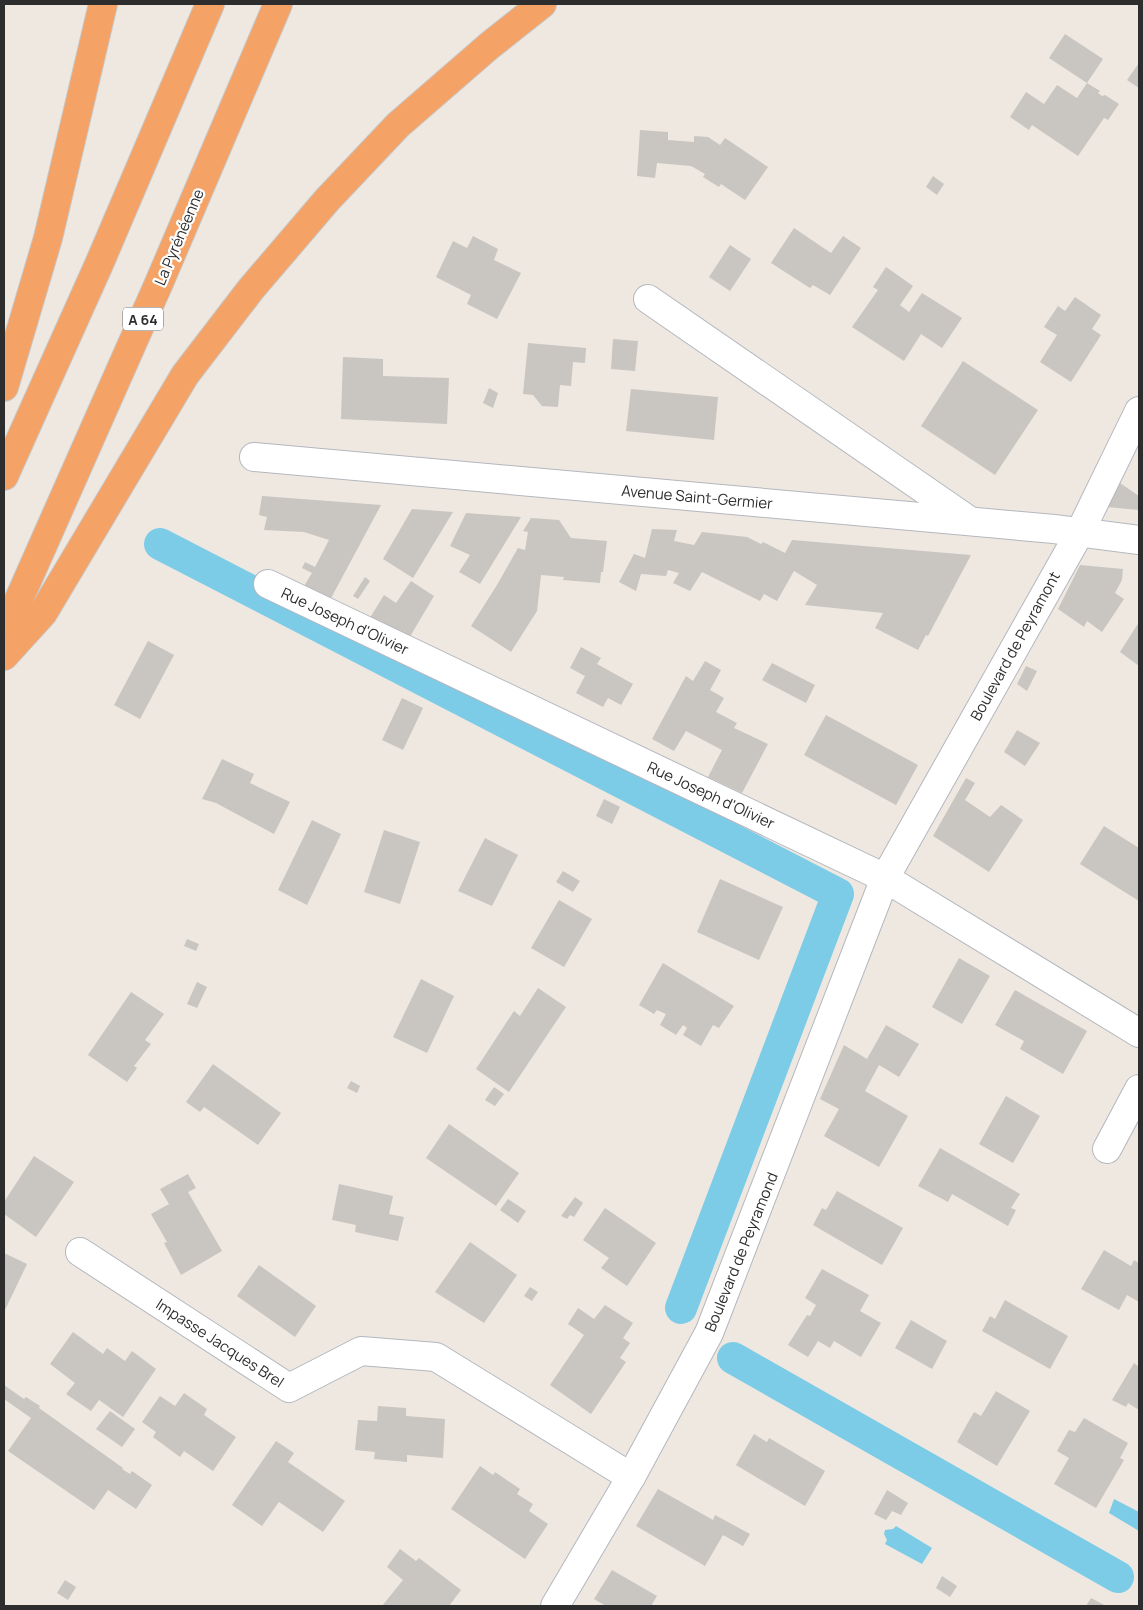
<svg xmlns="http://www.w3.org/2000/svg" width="1143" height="1610" font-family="Manrope,sans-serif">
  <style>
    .water { fill: #7ccce8 }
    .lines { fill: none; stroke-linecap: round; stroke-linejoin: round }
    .canal { stroke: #7ccce8; stroke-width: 32 }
    .building { fill: #c9c5c0 }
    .street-casing { stroke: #b4b7bf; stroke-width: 30 }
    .secondary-casing { stroke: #b4b7bf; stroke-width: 30 }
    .highway-casing { stroke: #c8c8c8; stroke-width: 30 }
    .street { stroke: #fff; stroke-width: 28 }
    .secondary { stroke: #fff; stroke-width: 28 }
    .highway { stroke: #f4a265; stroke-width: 28 }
    .labels { text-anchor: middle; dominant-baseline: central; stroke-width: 4.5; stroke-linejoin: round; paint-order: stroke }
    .shield { fill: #fff; stroke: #6c6c6c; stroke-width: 1 }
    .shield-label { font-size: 14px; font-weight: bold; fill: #2d2d2d }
    .street-label { font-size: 15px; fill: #2d2d2d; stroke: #fff }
  </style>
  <rect width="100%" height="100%" fill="#eee8e1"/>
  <g class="water">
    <polygon points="1114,1499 1139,1512 1139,1531 1109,1513"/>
    <polygon points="896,1526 932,1548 922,1564 885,1544 887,1540 884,1534 885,1530 893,1529"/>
  </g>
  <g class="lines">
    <g class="canal">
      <polyline points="160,544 838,894 681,1308"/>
      <polyline points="733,1358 1118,1577"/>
    </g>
  </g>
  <g class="building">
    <polygon points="1065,34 1103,59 1087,83 1100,91 1098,93 1102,96 1105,95 1119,104 1108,120 1104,118 1078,156 1032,125 1029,130 1010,117 1026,92 1044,104 1057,85 1077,98 1087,83 1049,58"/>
    <polygon points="1139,63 1139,88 1127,80"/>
    <polygon points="640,130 668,132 668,140 694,142 694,136 708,137 720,145 725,138 768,167 745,200 721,184 719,187 703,177 705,174 691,166 657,163 655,178 637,176"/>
    <polygon points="933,176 944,184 937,195 926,187"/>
    <polygon points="794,228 831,253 843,236 861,248 830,295 813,285 810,288 771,263"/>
    <polygon points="473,236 498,249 494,260 521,273 497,319 467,304 471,295 436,277 453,241 467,248"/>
    <polygon points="730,245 751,259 730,291 709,277"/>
    <polygon points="886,267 913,286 900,305 909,312 922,293 962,318 942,348 921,334 904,361 852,327 878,290 873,287"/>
    <polygon points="1075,297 1101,315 1092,329 1101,335 1071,382 1040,362 1057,335 1044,327 1058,306 1065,311"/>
    <polygon points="613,339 638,341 635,371 611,369"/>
    <polygon points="528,343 586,348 585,363 573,362 571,386 560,385 558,407 542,406 533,395 523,394"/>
    <polygon points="343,357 383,359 383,376 449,378 447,424 341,419"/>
    <polygon points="963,361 1038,410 995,475 921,426"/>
    <polygon points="489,388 498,393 493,408 483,403"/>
    <polygon points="631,389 718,397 714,440 626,431"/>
    <polygon points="1120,483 1139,496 1139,510 1107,507"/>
    <polygon points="262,496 381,505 330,600 304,586 312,573 302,568 305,562 315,567 329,540 304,532 264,530 267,517 259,515"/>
    <polygon points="412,509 453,512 413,578 383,559"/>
    <polygon points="466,513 521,517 480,584 459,572 470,555 450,546"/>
    <polygon points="531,518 559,520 571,538 607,541 603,572 601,572 600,583 563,580 564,577 541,575 537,611 511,652 471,626 497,585 518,548 525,550 528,532 523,531"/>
    <polygon points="652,529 677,530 674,541 694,545 702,532 747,537 761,544 763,542 785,553 792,540 971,555 928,636 926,635 918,650 875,628 883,613 805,605 817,585 794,571 777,601 764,594 760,601 702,572 690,591 673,583 679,573 668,570 666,576 641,574 636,591 619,582 634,554 645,558"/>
    <polygon points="1080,565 1123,569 1122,580 1115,593 1124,599 1102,632 1087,621 1084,627 1058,609"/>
    <polygon points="365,577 370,581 358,599 353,596"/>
    <polygon points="411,581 434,596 408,640 368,621 384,595 396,603"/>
    <polygon points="1139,622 1139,666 1120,652"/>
    <polygon points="148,641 174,655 140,719 114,705"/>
    <polygon points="581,647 601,658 597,664 633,684 621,705 608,698 603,707 576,693 585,676 570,668"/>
    <polygon points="705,661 721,670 710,690 724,698 716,712 737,723 734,728 768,744 742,793 708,777 722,750 686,731 674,751 652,739 686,676 693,681"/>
    <polygon points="772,663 815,685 806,703 762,680"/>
    <polygon points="1026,666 1037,671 1027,691 1017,684"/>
    <polygon points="402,698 423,708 403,750 382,740"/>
    <polygon points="826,715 918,765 896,805 804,755"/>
    <polygon points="1017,730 1040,743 1025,766 1004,752"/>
    <polygon points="222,759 254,774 250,783 290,802 274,834 216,803 202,799"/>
    <polygon points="966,778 975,783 965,800 990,817 1001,805 1023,820 989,872 933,836"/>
    <polygon points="604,799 620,807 612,824 596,816"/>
    <polygon points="312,820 341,834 307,905 278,890"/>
    <polygon points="1104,826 1139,848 1139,901 1080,864"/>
    <polygon points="384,830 420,842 400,904 364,892"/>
    <polygon points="485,838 518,855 492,906 458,891"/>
    <polygon points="563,871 580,881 573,892 556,882"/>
    <polygon points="720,879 783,907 759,960 697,932"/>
    <polygon points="559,900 592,919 564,967 531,948"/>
    <polygon points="187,939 199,944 196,951 184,946"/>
    <polygon points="959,958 990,976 962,1024 932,1007"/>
    <polygon points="663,963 734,1006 719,1028 713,1025 701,1046 683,1035 687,1028 683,1025 676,1035 660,1025 666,1014 657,1010 654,1014 639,1005"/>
    <polygon points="421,979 454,996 427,1053 393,1037"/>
    <polygon points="197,982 207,987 197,1008 187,1004"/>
    <polygon points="538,988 566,1007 509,1092 476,1069 514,1011 520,1016"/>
    <polygon points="1015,990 1087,1031 1063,1074 1020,1049 1024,1041 995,1025"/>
    <polygon points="131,992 164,1014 145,1040 151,1044 134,1066 137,1068 127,1082 88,1055"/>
    <polygon points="886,1025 919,1044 899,1077 879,1065 865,1091 908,1116 879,1167 824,1136 839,1109 820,1099 844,1045 867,1059"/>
    <polygon points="213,1064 281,1113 258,1145 204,1107 200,1112 186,1102"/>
    <polygon points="351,1081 360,1086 357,1093 347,1088"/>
    <polygon points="494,1087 504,1094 495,1106 485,1100"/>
    <polygon points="1006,1096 1040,1116 1013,1163 979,1144"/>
    <polygon points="449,1124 519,1173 496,1206 426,1158"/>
    <polygon points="940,1148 1020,1194 1011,1208 1016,1210 1008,1226 952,1194 948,1202 918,1186"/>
    <polygon points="34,1156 74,1182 36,1237 4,1214 4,1202"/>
    <polygon points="188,1174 196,1188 188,1192 222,1251 181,1275 164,1243 167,1242 151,1214 169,1204 160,1189"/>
    <polygon points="339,1184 393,1196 389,1214 404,1217 398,1241 355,1232 356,1225 332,1220"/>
    <polygon points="837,1191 903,1228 882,1265 813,1225 822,1208 826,1210"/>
    <polygon points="575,1197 583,1203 574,1217 570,1215 567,1219 561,1216"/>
    <polygon points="508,1199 526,1211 518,1223 500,1210"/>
    <polygon points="605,1208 656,1243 627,1286 601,1268 609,1258 583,1240"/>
    <polygon points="470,1242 517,1275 484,1323 435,1292"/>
    <polygon points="1104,1250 1131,1266 1134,1260 1139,1263 1139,1302 1127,1295 1119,1310 1081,1289"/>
    <polygon points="4,1253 27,1264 4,1312"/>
    <polygon points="259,1265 316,1306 295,1337 237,1296"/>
    <polygon points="822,1269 869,1295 860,1311 881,1323 861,1357 834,1341 830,1348 818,1341 808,1357 788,1345 807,1315 810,1316 816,1305 805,1298"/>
    <polygon points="530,1287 538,1292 532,1301 524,1296"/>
    <polygon points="1005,1300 1068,1336 1050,1369 982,1331 990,1316 995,1319"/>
    <polygon points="605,1305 633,1323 623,1338 630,1343 620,1358 626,1362 591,1414 550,1385 584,1335 568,1324 578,1308 594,1319"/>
    <polygon points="911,1320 947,1341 932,1369 895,1348"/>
    <polygon points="73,1332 103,1354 107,1348 125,1361 132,1351 156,1369 123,1417 99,1400 91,1411 66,1394 75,1383 50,1364"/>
    <polygon points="1134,1363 1139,1367 1139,1410 1128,1403 1126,1407 1112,1400"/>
    <polygon points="4,1385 24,1399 26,1397 40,1406 39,1408 123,1468 122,1469 130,1474 132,1471 152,1485 136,1509 108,1490 94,1510 8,1451 31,1418 4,1399"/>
    <polygon points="996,1391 1030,1411 997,1466 957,1442 974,1412 981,1416"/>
    <polygon points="184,1393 207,1409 204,1415 236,1437 213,1471 184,1451 180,1457 153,1437 156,1432 142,1422 160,1396 175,1406"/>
    <polygon points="378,1406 406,1408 406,1416 445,1419 443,1458 407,1455 407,1462 374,1459 375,1452 355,1450 358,1420 377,1421"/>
    <polygon points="110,1411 135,1429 122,1447 96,1429"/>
    <polygon points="1084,1418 1128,1443 1120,1458 1124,1460 1096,1508 1054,1484 1069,1458 1057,1451 1069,1430 1075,1432"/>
    <polygon points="754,1434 767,1442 769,1438 825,1471 805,1506 736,1465"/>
    <polygon points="276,1441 294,1453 288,1462 345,1501 323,1532 279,1502 262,1526 232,1505"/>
    <polygon points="480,1466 493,1475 495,1472 520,1489 517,1494 533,1504 529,1511 548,1524 525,1559 451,1509"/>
    <polygon points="658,1489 713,1520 715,1515 750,1534 743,1546 723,1535 705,1566 636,1526"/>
    <polygon points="887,1490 908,1503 901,1515 892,1511 886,1520 874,1514"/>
    <polygon points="400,1549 416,1561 419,1558 461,1590 449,1606 382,1606 403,1580 387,1567"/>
    <polygon points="612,1570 657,1596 651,1606 606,1606 594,1599"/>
    <polygon points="942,1576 957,1586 950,1597 936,1588"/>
    <polygon points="65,1580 76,1587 68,1600 57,1593"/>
    <polygon points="1091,1598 1106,1606 1086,1606"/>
  </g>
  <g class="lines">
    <defs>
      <g id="street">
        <polyline points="648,299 970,521"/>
        <polyline points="254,457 1054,529 1139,540"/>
        <polyline points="268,584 885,878 1139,1033"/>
        <polyline points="1107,1149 1139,1089"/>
        <polyline points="80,1252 289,1388 361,1351 436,1357 631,1477"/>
      </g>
      <polyline id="secondary" points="555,1606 631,1477 709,1333 885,878 1080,532 1139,411"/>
      <g id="highway">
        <polyline points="4,387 48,238 103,4"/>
        <polyline points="4,476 100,262 210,4"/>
        <polyline points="4,633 159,283 278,4"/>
        <polyline points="4,656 43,613 185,375 251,289 327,200 398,125 489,46 542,4"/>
      </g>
    </defs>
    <use href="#street" class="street-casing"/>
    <use href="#secondary" class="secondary-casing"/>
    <use href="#highway" class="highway-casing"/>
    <use href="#street" class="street"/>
    <use href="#secondary" class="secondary"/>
    <use href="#highway" class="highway"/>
  </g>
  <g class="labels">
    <rect class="shield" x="123" y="307.5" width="40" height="23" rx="4"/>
    <g class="shield-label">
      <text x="143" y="319">A 64</text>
    </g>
    <g class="street-label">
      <text transform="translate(179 237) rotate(-67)">La Pyrénéenne</text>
      <text transform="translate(697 497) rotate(5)">Avenue Saint-Germier</text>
      <text transform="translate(345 621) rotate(25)">Rue Joseph d'Olivier</text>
      <text transform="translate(1015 646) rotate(-61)">Boulevard de Peyramont</text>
      <text transform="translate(711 795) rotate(25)">Rue Joseph d'Olivier</text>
      <text transform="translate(741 1252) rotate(-68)">Boulevard de Peyramond</text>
      <text transform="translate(220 1343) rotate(33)">Impasse Jacques Brel</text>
    </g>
  </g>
  <rect width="1143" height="1610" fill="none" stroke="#2d2d2d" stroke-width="10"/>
</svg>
